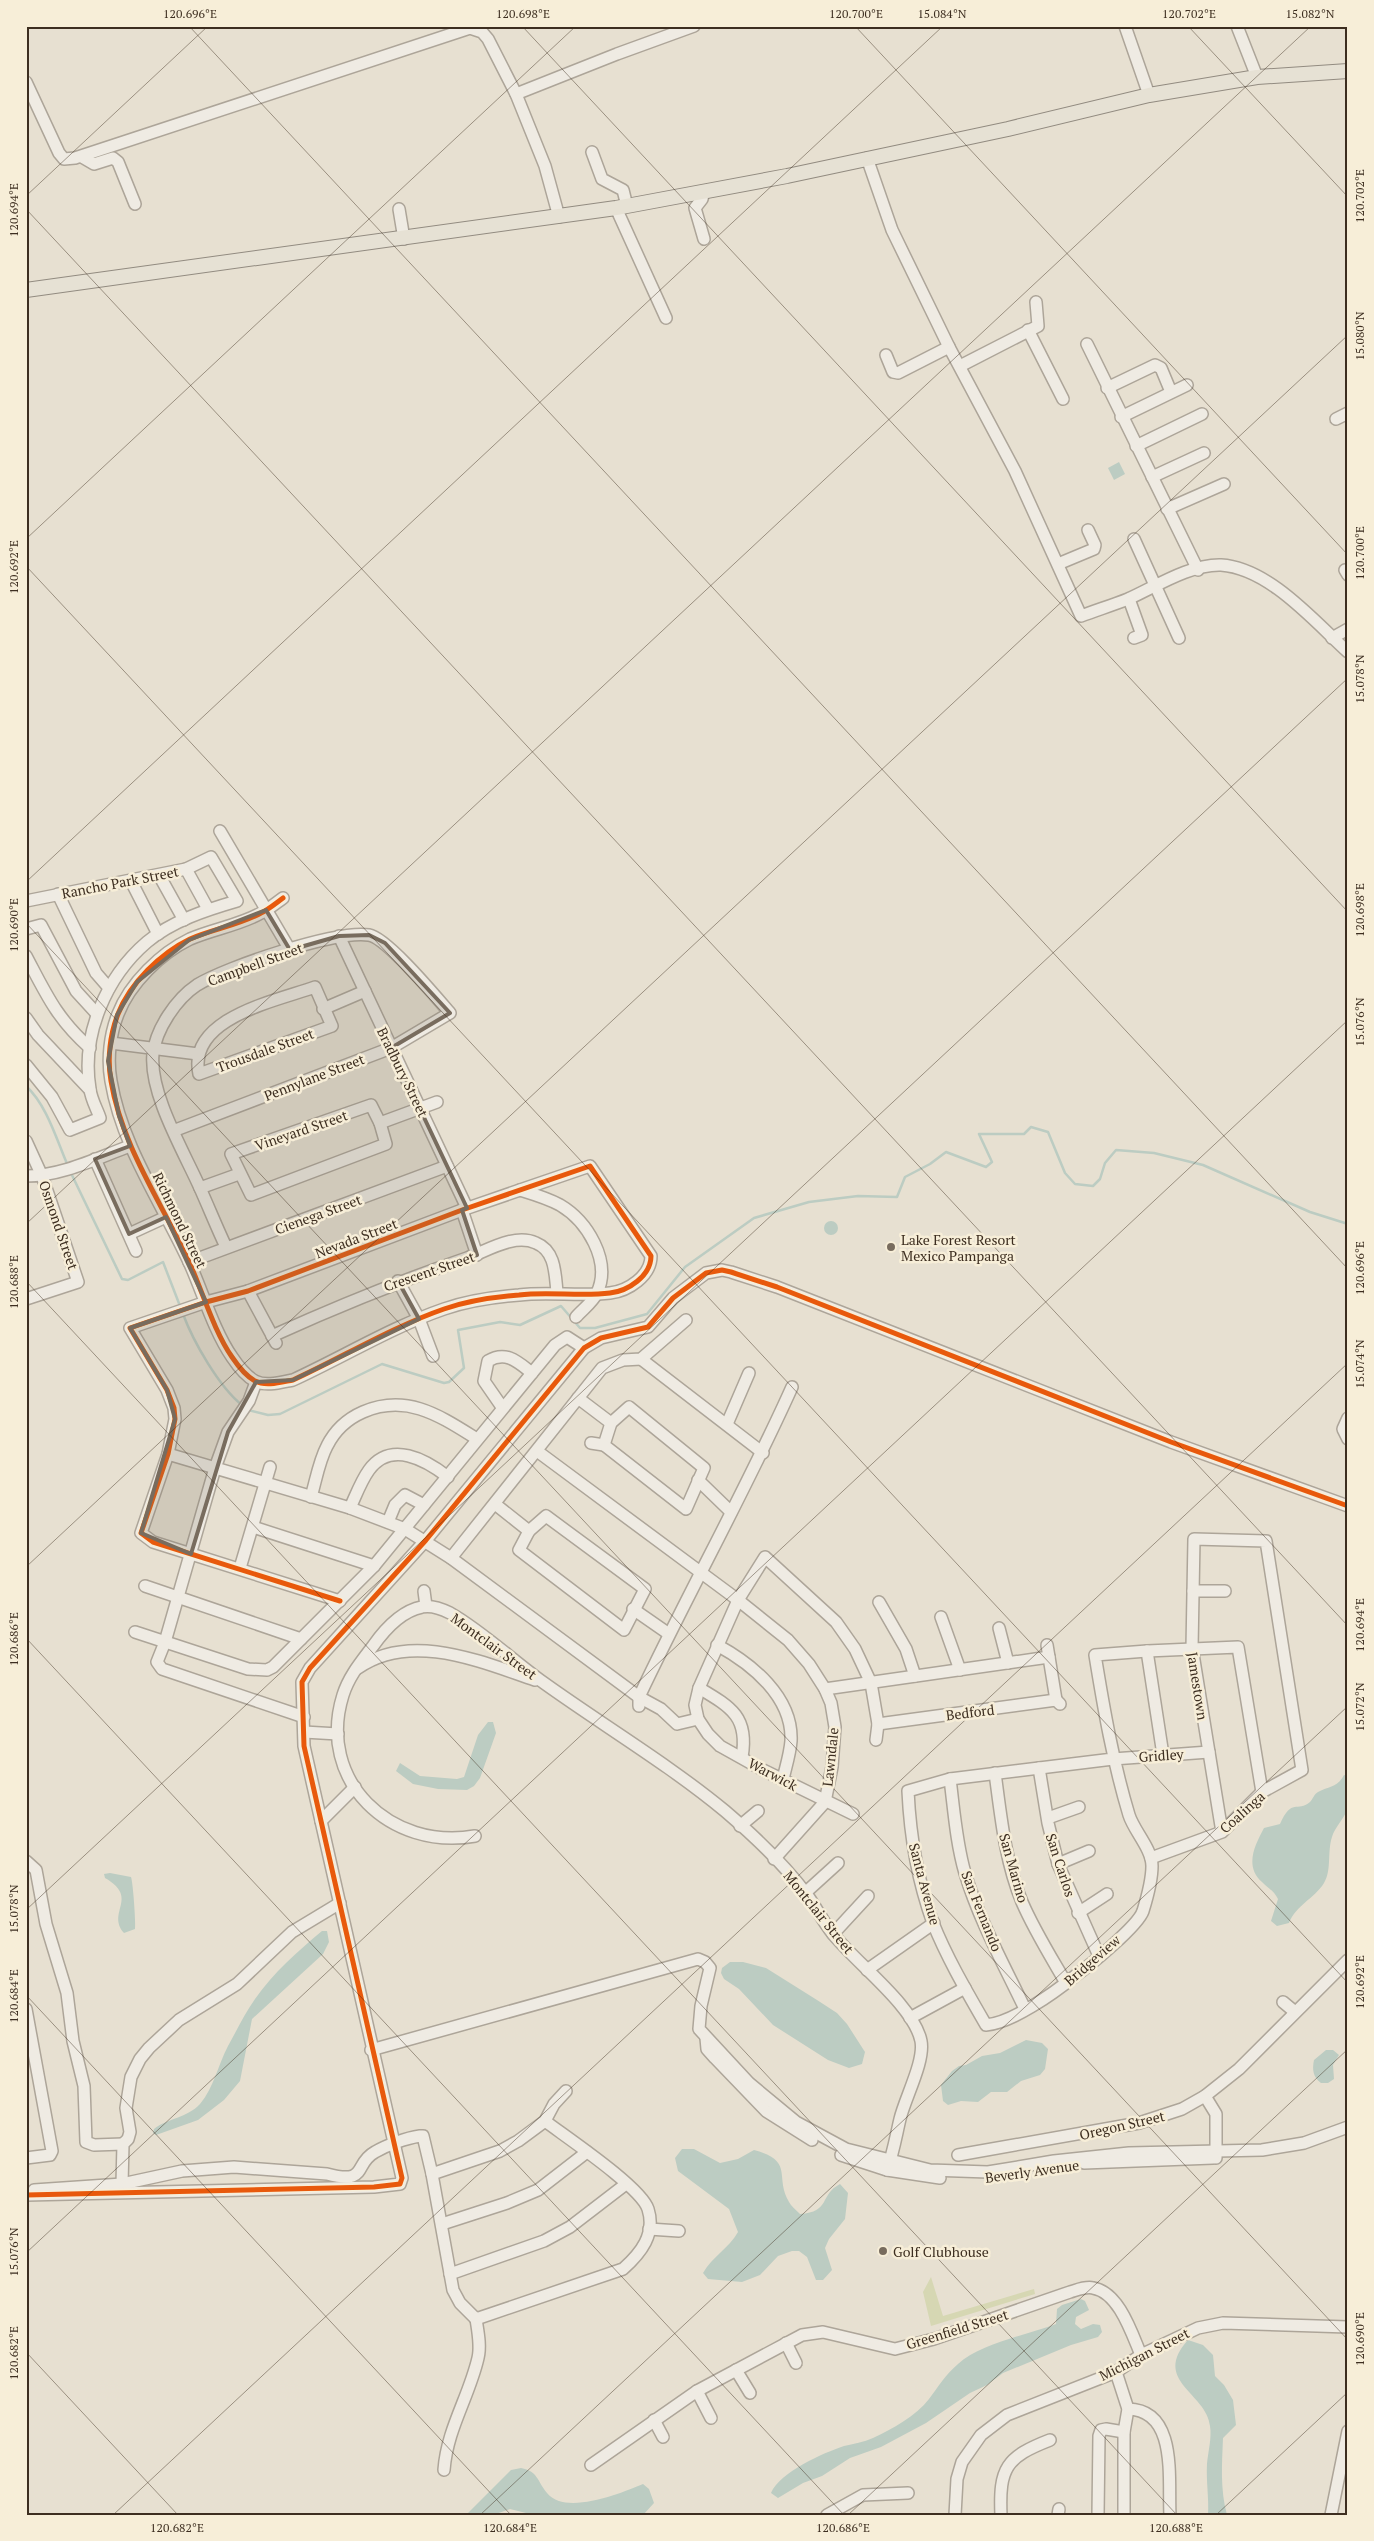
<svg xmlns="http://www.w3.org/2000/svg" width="1374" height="2541" font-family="'PT Serif',serif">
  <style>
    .green { fill: #d6d7b3 }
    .water { fill: #bcccc2 }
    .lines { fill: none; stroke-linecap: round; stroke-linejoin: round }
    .stream { stroke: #bcccc2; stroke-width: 2.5 }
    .minor-casing { stroke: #ada599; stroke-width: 14 }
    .major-casing { stroke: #928b80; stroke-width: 16 }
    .minor { stroke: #efebe3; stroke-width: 11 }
    .major { stroke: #e6e1d4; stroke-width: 14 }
    .cycleway-casing { stroke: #f7eed8; stroke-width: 8 }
    .cycleway { stroke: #e8590c; stroke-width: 5 }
    .marked { fill: #786c5e; fill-opacity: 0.2; stroke: #786c5e; stroke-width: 4; stroke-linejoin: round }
    .ticks { fill: none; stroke: #3d2e20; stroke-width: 1; stroke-opacity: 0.45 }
    .poi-dot { fill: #786c5e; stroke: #f7eed8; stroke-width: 2 }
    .labels { text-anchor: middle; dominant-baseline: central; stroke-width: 5; stroke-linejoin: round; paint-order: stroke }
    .street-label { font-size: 14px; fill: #3d2e20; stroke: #f7eed8 }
    .poi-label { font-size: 14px; fill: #3d2e20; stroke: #f7eed8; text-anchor: start }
    .neatline { fill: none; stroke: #3d2e20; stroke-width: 2 }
    .ticks-label { font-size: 12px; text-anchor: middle; fill: #3d2e20 }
  </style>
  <rect width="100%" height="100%" fill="#e7e0d1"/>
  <polygon class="green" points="931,2277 943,2316 1034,2289 1035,2294 931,2326 923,2292"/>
  <g class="water">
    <polygon points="1119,462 1125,474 1114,480 1108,468"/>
    <circle cx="831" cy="1228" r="7"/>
    <polygon points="488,1722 493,1722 496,1733 480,1778 474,1786 467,1790 438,1789 413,1784 396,1771 400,1763 420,1776 457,1779 464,1777 478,1735"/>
    <path d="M1344 1775 1348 1776C1348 1786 1349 1797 1348 1807 1347 1815 1334 1828 1332 1837 1327 1852 1332 1870 1324 1883 1314 1899 1296 1905 1289 1923L1277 1926 1271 1921 1278 1899C1274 1891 1268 1888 1262 1882 1244 1866 1255 1845 1264 1828L1280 1824C1292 1797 1297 1813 1310 1802 1313 1799 1314 1794 1318 1792 1329 1786 1337 1788 1344 1775Z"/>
    <path d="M110 1873 131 1877C133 1882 136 1924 135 1929L124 1933C106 1912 140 1898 105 1878L104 1874Z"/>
    <path d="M322 1931H327L329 1942 323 1954 252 2019 240 2081 224 2100 198 2120 156 2135 153 2133 154 2129C168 2118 187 2118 200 2104 214 2087 218 2065 228 2046 237 2030 245 2013 255 1999 273 1973 298 1951 322 1931Z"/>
    <polygon points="730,1962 743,1962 766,1968 817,2000 837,2013 847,2024 865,2052 862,2064 849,2068 828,2060 773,2025 739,1989 724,1979 721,1973 722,1968"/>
    <polygon points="1026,2040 1042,2043 1048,2049 1045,2069 1040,2075 1021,2081 1007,2092 991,2092 978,2102 961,2101 948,2105 943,2101 941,2085 952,2071 959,2066 966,2065 982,2056 1000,2053"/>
    <path d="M1326 2050H1333L1339 2055 1333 2065 1334 2079 1328 2083H1321C1313 2077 1312 2070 1314 2060Z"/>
    <path d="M682 2149H694L720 2163 738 2159 754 2150C795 2161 774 2176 789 2202 791 2206 796 2210 800 2214 831 2212 819 2195 840 2184L848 2193 845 2219 829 2239 825 2248 832 2270 823 2280H816L807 2257 799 2251H792L778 2256 760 2275 742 2282 708 2279 703 2273C712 2257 729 2248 738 2232L729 2209 678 2171 675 2158Z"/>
    <path d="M1081 2299 1085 2301 1089 2310 1076 2317 1075 2324 1081 2329 1093 2324 1100 2325 1102 2332 1098 2337 1071 2345 1003 2373 987 2385 970 2393 926 2423 881 2447 850 2458 822 2476 803 2483 778 2498 771 2493C780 2472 823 2453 844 2446 853 2444 864 2442 873 2438 892 2429 916 2416 929 2399 938 2387 946 2374 958 2364 981 2343 1027 2335 1056 2324L1057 2309 1062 2305Z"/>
    <path d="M1188 2340 1203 2345 1213 2355 1215 2376 1224 2385 1233 2400 1236 2425 1223 2438C1222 2464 1220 2489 1227 2515H1208C1209 2498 1206 2481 1207 2464 1208 2452 1212 2438 1210 2426 1207 2393 1151 2381 1188 2340Z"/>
    <path d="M521 2468C538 2471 537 2481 547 2493 565 2516 622 2493 643 2484L649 2489 654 2503 643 2515H534L510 2509 493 2515H466L511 2470Z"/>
  </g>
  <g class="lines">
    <g class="stream">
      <path d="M26 1086C47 1105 57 1141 68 1166"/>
      <polyline points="70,1171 122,1279 128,1280 163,1262 180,1306"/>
      <path d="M183 1314C193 1341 219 1387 242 1405"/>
      <polyline points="248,1410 268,1415 280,1414 382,1364 444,1383 449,1382 464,1368 458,1330 500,1322 520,1325 561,1306 580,1328 595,1328 647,1314 685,1267 754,1218 809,1202 858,1196 897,1197 905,1177 930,1164 946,1152 986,1167 992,1162 979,1134 1024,1134 1031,1127 1048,1132 1065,1173 1075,1184 1093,1186 1100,1179 1105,1163 1116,1150 1154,1153 1203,1165 1310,1212 1348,1224"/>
    </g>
    <defs>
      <g id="minor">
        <polyline points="1125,26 1149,95"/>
        <polyline points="1237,26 1257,77"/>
        <polyline points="26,82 59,153 64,159 75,158 470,28 482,32 488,39 516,94 545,166 559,217"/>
        <polyline points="516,94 617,54 694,26"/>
        <polyline points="592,152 602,179 623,190 627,206"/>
        <polyline points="82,157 94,164 113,158 118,162 135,204"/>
        <path d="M867 158 892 230 949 347 1015 471 1081 616C1097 610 1113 605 1128 599 1155 587 1190 564 1221 565 1269 568 1314 621 1348 652"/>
        <polyline points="616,208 666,318"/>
        <polyline points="399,209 404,239"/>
        <polyline points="704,239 695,208 702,199 704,191"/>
        <polyline points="1028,330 1063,399"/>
        <polyline points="1087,344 1198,570"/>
        <polyline points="886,355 893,372 898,373 949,347"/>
        <polyline points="960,366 1038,326 1036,302"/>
        <polyline points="1107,388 1155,365 1161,368 1171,392"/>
        <polyline points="1121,417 1187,385"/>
        <polyline points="1336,419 1348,413"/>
        <polyline points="1136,446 1202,414"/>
        <polyline points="1152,477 1204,453"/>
        <polyline points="1167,509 1224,484"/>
        <polyline points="1134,539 1179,638"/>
        <polyline points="1058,564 1094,549 1095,545 1088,530"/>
        <polyline points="1345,570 1348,575"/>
        <polyline points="1129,599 1142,635 1134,638"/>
        <polyline points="1332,638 1348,629"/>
        <polyline points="220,831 290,950"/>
        <polyline points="186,869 208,909"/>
        <polyline points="159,875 184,920"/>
        <polyline points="131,881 158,934"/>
        <polyline points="58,894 96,973 109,988"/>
        <path d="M283 898C276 903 269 909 261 913 240 925 213 929 190 939 161 953 130 983 118 1014 110 1034 107 1059 111 1081 122 1147 162 1203 190 1264 203 1293 214 1331 232 1357 238 1366 246 1376 255 1381 266 1387 282 1382 293 1380 343 1357 392 1327 444 1309 467 1301 494 1297 519 1295 549 1291 580 1297 610 1293 628 1291 651 1276 651 1256L590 1166 462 1210 248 1291 206 1302 130 1328 167 1390 174 1408 175 1419 168 1454 141 1533 153 1542 340 1601"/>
        <path d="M26 901 186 869 211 857 237 901C206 910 172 921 147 942 106 977 81 1035 90 1089 91 1099 97 1109 100 1118L70 1130 52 1097 26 1065"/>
        <polyline points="26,929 41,925 76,991 97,1014"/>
        <polyline points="339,936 467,1208"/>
        <path d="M26 956C46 994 57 1019 90 1048"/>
        <path d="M315 987 332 1026 199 1074C187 1018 276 1001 315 987Z"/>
        <polyline points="323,1009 365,991"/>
        <polyline points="26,1018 38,1035 90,1090"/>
        <polyline points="111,1043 198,1054"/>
        <polygon points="371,1105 380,1123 386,1144 251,1195 231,1154"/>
        <polyline points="380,1123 437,1102"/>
        <path d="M173 1131 391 1048 450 1013C436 997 387 938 369 935 336 930 226 967 197 985 176 999 156 1029 153 1054 149 1093 184 1152 200 1188 209 1208 217 1228 226 1247"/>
        <polyline points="26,1141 42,1176 78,1282 26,1299"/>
        <polyline points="95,1159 136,1251"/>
        <path d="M26 1176C62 1176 97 1158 130 1146"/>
        <polyline points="200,1188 239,1174"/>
        <path d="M520 1190C533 1194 547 1198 560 1205 587 1221 612 1261 597 1293 593 1302 582 1310 576 1317"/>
        <polyline points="462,1210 477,1255"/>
        <polyline points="129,1234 166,1217"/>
        <polyline points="189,1262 447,1166"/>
        <polyline points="398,1281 419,1319 433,1356"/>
        <polyline points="248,1291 276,1343"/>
        <path d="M272 1336C336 1307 400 1281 467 1258 487 1251 514 1233 536 1243 556 1251 555 1275 557 1292"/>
        <polyline points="641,1359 763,1453"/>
        <polyline points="256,1382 249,1401 228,1432 215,1468 165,1642 157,1662 162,1669 304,1717"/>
        <polyline points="578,1398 611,1423"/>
        <path d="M502 1407 484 1381 488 1361C506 1350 518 1362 532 1373"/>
        <polygon points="629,1407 704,1468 686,1509 604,1445 611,1423"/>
        <polyline points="1348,1418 1343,1429 1348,1439"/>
        <polyline points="727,1424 749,1373"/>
        <polyline points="591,1443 604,1445"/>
        <polyline points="537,1451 738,1600 788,1640 809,1664 825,1689 831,1703 835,1727 832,1767 825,1802 774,1859"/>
        <polyline points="168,1454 350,1508 405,1529 451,1558 639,1697 661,1709 677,1724 698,1719"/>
        <polyline points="698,1480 731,1512"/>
        <path d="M311 1497C316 1480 319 1461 327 1446 335 1430 347 1419 363 1412 407 1393 440 1416 477 1439"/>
        <polyline points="495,1504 529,1531"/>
        <path d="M350 1508C356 1495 361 1481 369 1470 391 1440 426 1460 448 1477"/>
        <polygon points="546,1516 645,1589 624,1630 519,1550 529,1531"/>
        <polyline points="388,1522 395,1505 405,1495 424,1505"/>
        <polyline points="253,1527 374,1566"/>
        <polyline points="451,1558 602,1368 623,1360 641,1359 686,1320"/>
        <polyline points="240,1568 270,1467"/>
        <polyline points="145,1586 301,1639"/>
        <polyline points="424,1591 426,1606"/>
        <polyline points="1193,1591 1225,1591"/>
        <polyline points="879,1602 906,1649 915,1676"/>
        <polyline points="633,1609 669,1634"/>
        <polyline points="941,1617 960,1670"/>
        <polyline points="999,1628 1008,1663"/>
        <polyline points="135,1632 248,1669 267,1670 273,1667 374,1566 555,1345 567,1337 584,1348"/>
        <path d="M717 1645C752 1664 793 1697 791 1741 790 1754 786 1766 783 1779"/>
        <polyline points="1047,1645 1056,1700"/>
        <polyline points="1147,1651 1163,1755"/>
        <path d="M358 1668C411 1631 481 1662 535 1680"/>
        <path d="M699 1688C731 1707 749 1717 742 1757"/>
        <polyline points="825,1689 1049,1657"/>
        <path d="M639 1706V1697C688 1593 745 1492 792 1387"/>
        <polyline points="878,1724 1056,1700 1060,1704"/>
        <polyline points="304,1732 338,1734"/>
        <path d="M1209 1752 1113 1759 950 1779 908 1791C910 1834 918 1882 933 1923 947 1958 967 1992 986 2025 1012 2023 1054 1993 1075 1976 1089 1966 1138 1926 1143 1911 1147 1898 1152 1879 1152 1866 1152 1849 1134 1831 1129 1815 1113 1762 1104 1710 1095 1655L1147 1651 1238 1647 1262 1792"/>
        <polyline points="1039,1768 1048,1823 1058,1864 1099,1956"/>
        <path d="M995 1773C1001 1817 1005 1861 1022 1902 1034 1930 1051 1957 1066 1983"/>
        <path d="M950 1779C954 1810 956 1842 965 1873 979 1920 1004 1965 1025 2009"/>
        <polyline points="853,1814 763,1770 720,1746 708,1734 698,1719 695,1705 699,1688 738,1600 765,1557 836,1622 855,1649 871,1683 878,1724 876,1740"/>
        <polyline points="1048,1818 1079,1807"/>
        <polyline points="321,1821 355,1787"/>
        <polyline points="740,1826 758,1811"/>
        <path d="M475 1836C391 1851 316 1781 343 1695 349 1676 361 1662 373 1646 385 1629 401 1611 422 1607 431 1605 442 1609 450 1613 482 1631 513 1661 544 1683 604 1726 668 1764 725 1811 753 1835 785 1865 807 1895 816 1907 823 1922 833 1934 856 1963 914 2006 921 2041 925 2061 905 2098 900 2119 896 2136 893 2154 887 2170"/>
        <polyline points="1151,1858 1222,1832 1262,1792 1302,1770 1266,1541 1194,1539 1192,1648 1222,1832"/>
        <polyline points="26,1861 36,1870 46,1924 67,1993 73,2041 84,2086 86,2142 94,2145 123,2144"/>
        <polyline points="1058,1864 1089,1851"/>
        <polyline points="805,1893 838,1863"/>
        <polyline points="1078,1913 1107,1894"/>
        <polyline points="833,1934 868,1896"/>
        <polyline points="867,1970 934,1923"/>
        <polyline points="1283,2002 1295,2012"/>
        <polyline points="26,2009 52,2151 50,2155 26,2158"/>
        <polyline points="910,2018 965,1988"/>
        <polyline points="706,2038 707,2049 715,2058 766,2111 812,2140"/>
        <polyline points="371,2050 698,1959 705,1962 710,1968 701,2006 699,2029 749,2083 796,2122 846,2149 930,2170 988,2172 1054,2161 1129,2153 1262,2150 1304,2143 1348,2127"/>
        <polyline points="1205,2096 1216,2114 1216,2158"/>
        <path d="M545 2121C566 2137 641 2187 648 2209 656 2234 641 2253 623 2269L476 2319 460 2303 453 2290 432 2174 500 2151 518 2141 545 2121 554 2104 566 2091"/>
        <polyline points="841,2155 887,2170 940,2178"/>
        <polyline points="958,2155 1139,2123 1182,2109 1205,2096 1239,2069 1348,1960"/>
        <polyline points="1084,2163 1213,2158"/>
        <polyline points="122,2184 123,2144 128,2139 130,2132 126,2108 131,2077 140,2059 149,2048 179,2020 237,1984 292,1932 340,1903"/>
        <path d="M34 2190 122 2184 182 2171 234 2167 327 2174C369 2185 353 2164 375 2152 387 2145 406 2138 420 2136H423L432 2174"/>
        <polyline points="26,2195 374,2187 400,2184 402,2178 304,1746 302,1682 310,1668 426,1540 584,1348 601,1338 648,1327 673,1298 706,1273 722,1270 731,1272 777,1287 1171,1442 1348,1506"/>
        <polyline points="442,2224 507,2203 538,2190 587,2152"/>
        <polyline points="649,2229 679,2231"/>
        <polyline points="450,2274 544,2241 570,2227 626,2184"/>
        <polyline points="786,2343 796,2363"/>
        <polyline points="736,2370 750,2393"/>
        <polyline points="1116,2372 1128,2409 1124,2432 1124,2515"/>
        <polyline points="697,2391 711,2418"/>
        <path d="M1128 2409C1178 2410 1168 2479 1170 2515"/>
        <polyline points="654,2420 663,2437"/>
        <path d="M591 2465 697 2391 802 2335 823 2332 895 2349 934 2339 1070 2292C1077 2290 1086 2286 1093 2288 1119 2292 1132 2334 1141 2355"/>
        <path d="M444 2470C447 2429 469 2397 478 2358 481 2346 478 2332 476 2319"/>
        <polyline points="827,2515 863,2495 908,2493"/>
        <polyline points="955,2515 957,2479 962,2462 981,2435 1007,2415 1116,2372 1141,2355 1198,2328 1223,2323 1348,2327"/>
        <path d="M1001 2515C999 2468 1006 2457 1050 2440"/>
        <polyline points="1058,2515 1059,2509"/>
        <polyline points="1098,2515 1099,2436 1101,2430 1106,2429 1124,2432"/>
        <polyline points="1331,2515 1348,2431"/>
      </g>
      <polyline id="major" points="26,290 616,208 787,176 1008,129 1149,95 1257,77 1348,71"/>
    </defs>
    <use href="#minor" class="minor-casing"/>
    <use href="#major" class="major-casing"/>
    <use href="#minor" class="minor"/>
    <use href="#major" class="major"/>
    <defs>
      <g id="cycleway">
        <path d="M283 898C276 903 269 909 261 913 240 925 213 929 190 939 161 953 130 983 118 1014 110 1034 107 1059 111 1081 122 1147 162 1203 190 1264 203 1293 214 1331 232 1357 238 1366 246 1376 255 1381 266 1387 282 1382 293 1380 343 1357 392 1327 444 1309 467 1301 494 1297 519 1295 549 1291 580 1297 610 1293 628 1291 651 1276 651 1256L590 1166 462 1210 248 1291 206 1302 130 1328 167 1390 174 1408 175 1419 168 1454 141 1533 153 1542 340 1601"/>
        <polyline points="26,2195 374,2187 400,2184 402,2178 304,1746 302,1682 310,1668 426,1540 584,1348 601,1338 648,1327 673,1298 706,1273 722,1270 731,1272 777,1287 1171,1442 1348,1506"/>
      </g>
    </defs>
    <use href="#cycleway" class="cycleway-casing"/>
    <use href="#cycleway" class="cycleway"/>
  </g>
  <path class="marked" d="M266 910 290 950 339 936 369 935 385 943 450 1013 391 1048 467 1208 462 1210 477 1255 398 1281 419 1319 293 1380 256 1382 228 1432 191 1554 141 1533 175 1419 167 1390 130 1328 206 1302 166 1217 129 1234 95 1159 130 1146 119 1116 108 1061 117 1015 137 982 189 940Z"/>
  <path class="ticks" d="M189 26 1348 1269M522 26 1348 912M855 26 1348 555M1188 26 1348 197M26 196 208 26M26 209 1348 1626M26 539 576 26M26 566 1348 1983M26 882 943 26M26 923 1348 2340M26 1224 1311 26M26 1281 1177 2515M26 1567 1348 335M26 1638 844 2515M26 1910 1348 678M26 1995 511 2515M26 2253 1348 1020M26 2352 178 2515M113 2515 1348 1363M480 2515 1348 1706M848 2515 1348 2049M1216 2515 1348 2392"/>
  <g class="poi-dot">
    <circle cx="891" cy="1247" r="5"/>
    <circle cx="883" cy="2251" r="5"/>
  </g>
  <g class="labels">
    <g class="street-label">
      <text transform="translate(120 882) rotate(-11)">Rancho Park Street</text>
      <text transform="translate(255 964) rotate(-20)">Campbell Street</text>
      <text transform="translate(265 1050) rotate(-20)">Trousdale Street</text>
      <text transform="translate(403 1072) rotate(64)">Bradbury Street</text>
      <text transform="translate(314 1077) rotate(-21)">Pennylane Street</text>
      <text transform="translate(301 1130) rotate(-19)">Vineyard Street</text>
      <text transform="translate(318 1214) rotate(-20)">Cienega Street</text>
      <text transform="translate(180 1220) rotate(64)">Richmond Street</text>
      <text transform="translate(59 1225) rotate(71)">Osmond Street</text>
      <text transform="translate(356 1238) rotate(-21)">Nevada Street</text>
      <text transform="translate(429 1271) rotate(-19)">Crescent Street</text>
      <text transform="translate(494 1646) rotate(36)">Montclair Street</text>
      <text transform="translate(1198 1686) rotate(81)">Jamestown</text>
      <text transform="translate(970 1712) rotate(-7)">Bedford</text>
      <text transform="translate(1161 1755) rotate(-4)">Gridley</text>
      <text transform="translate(830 1757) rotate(-84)">Lawndale</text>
      <text transform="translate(773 1774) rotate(28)">Warwick</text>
      <text transform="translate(1242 1812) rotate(-42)">Coalinga</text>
      <text transform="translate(1061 1865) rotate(72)">San Carlos</text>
      <text transform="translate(1014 1868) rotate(74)">San Marino</text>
      <text transform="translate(925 1884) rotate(75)">Santa Avenue</text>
      <text transform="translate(982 1911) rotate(68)">San Fernando</text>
      <text transform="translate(819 1912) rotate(51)">Montclair Street</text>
      <text transform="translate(1092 1960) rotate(-41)">Bridgeview</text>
      <text transform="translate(1122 2125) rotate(-13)">Oregon Street</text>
      <text transform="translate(1032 2171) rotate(-8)">Beverly Avenue</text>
      <text transform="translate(957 2329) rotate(-17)">Greenfield Street</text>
      <text transform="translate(1144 2354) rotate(-27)">Michigan Street</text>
    </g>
    <g class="poi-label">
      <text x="901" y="1239">Lake Forest Resort<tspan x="901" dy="16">Mexico Pampanga</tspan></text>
      <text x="893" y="2251">Golf Clubhouse</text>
    </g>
  </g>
  <rect width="1374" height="2541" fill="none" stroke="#f7eed8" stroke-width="55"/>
  <rect x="28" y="28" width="1318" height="2486" class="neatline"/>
  <g class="ticks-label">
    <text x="190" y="18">120.696°E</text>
    <text x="523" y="18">120.698°E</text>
    <text x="856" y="18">120.700°E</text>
    <text x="942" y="18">15.084°N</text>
    <text x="1189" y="18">120.702°E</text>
    <text x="1310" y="18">15.082°N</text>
    <text transform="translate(1360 196) rotate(-90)" y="4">120.702°E</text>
    <text transform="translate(14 210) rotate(-90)" y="4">120.694°E</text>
    <text transform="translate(1360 336) rotate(-90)" y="4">15.080°N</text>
    <text transform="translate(1360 553) rotate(-90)" y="4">120.700°E</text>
    <text transform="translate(14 567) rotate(-90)" y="4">120.692°E</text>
    <text transform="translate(1360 679) rotate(-90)" y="4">15.078°N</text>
    <text transform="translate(1360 910) rotate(-90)" y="4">120.698°E</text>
    <text transform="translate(14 925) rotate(-90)" y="4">120.690°E</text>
    <text transform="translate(1360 1022) rotate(-90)" y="4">15.076°N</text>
    <text transform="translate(1360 1268) rotate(-90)" y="4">120.696°E</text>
    <text transform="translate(14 1282) rotate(-90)" y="4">120.688°E</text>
    <text transform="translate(1360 1364) rotate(-90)" y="4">15.074°N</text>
    <text transform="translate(1360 1625) rotate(-90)" y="4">120.694°E</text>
    <text transform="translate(14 1639) rotate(-90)" y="4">120.686°E</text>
    <text transform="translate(1360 1707) rotate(-90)" y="4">15.072°N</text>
    <text transform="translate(14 1909) rotate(-90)" y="4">15.078°N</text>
    <text transform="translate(1360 1982) rotate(-90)" y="4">120.692°E</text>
    <text transform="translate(14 1996) rotate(-90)" y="4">120.684°E</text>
    <text transform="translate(14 2252) rotate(-90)" y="4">15.076°N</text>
    <text transform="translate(1360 2339) rotate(-90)" y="4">120.690°E</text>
    <text transform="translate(14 2353) rotate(-90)" y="4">120.682°E</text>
    <text x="177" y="2532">120.682°E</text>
    <text x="510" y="2532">120.684°E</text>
    <text x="843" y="2532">120.686°E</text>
    <text x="1176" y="2532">120.688°E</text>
  </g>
</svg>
